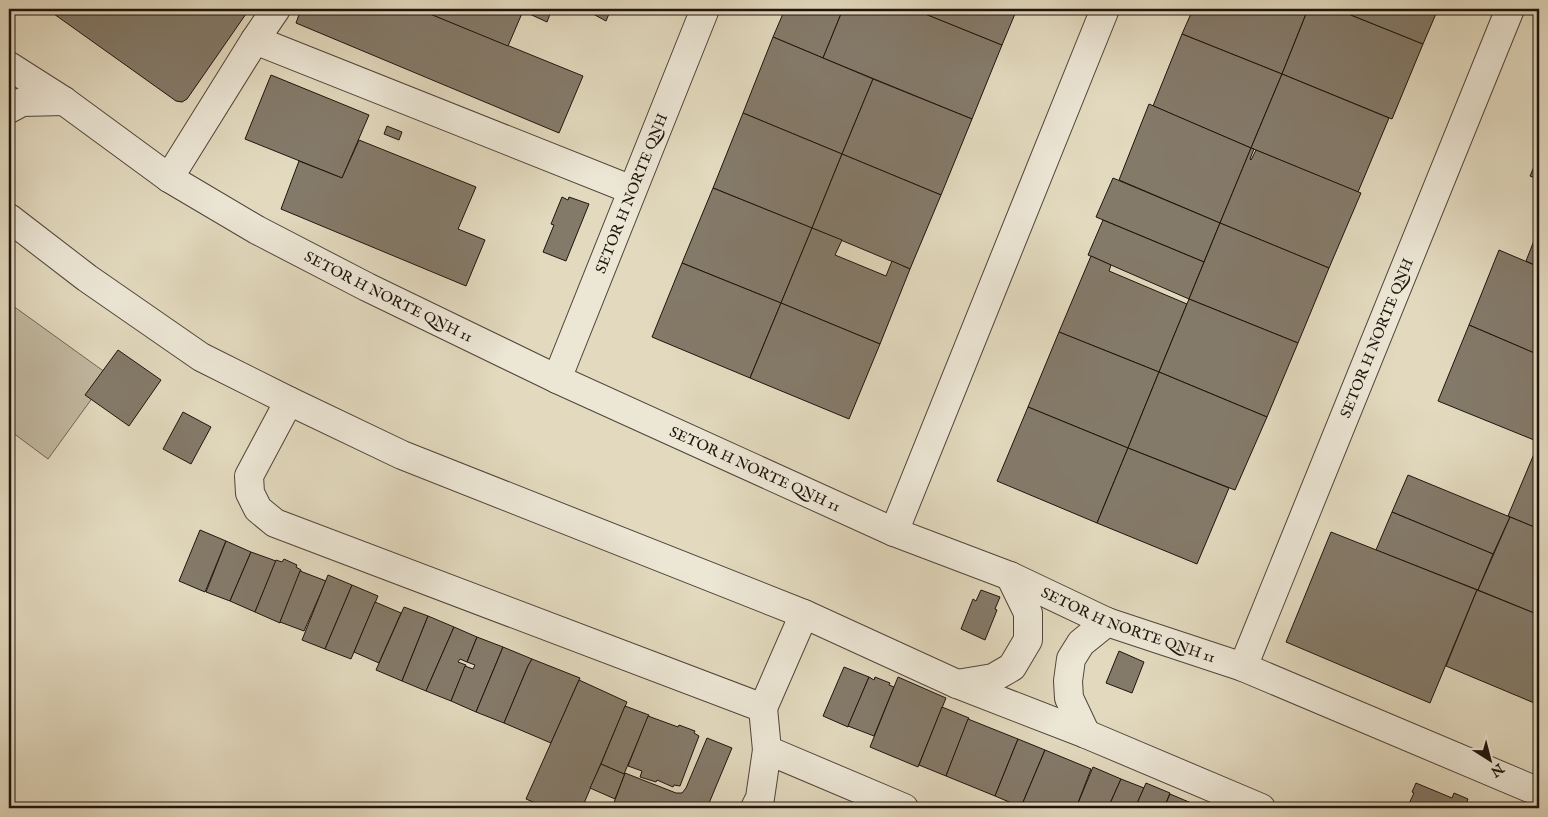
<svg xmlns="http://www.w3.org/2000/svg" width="1548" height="817" font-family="'IM FELL English',serif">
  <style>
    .green { fill: #c1b8a0; stroke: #706656 }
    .building { fill: #847a69; stroke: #1f140d }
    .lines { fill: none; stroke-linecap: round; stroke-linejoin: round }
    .minor-casing { stroke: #504539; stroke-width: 30 }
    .minor { stroke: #ece6d5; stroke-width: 28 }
    .labels { text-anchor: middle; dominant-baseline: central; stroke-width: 5; stroke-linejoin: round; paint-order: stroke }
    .street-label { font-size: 15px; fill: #1f140d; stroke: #ece6d5 }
  </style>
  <rect width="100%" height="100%" fill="#e2d9be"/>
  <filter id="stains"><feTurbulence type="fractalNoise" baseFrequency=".004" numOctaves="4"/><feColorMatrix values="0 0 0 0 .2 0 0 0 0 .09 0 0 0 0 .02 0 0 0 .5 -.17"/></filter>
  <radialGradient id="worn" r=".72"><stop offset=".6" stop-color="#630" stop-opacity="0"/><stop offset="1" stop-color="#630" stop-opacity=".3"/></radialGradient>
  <polygon class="green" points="9,303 109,375 48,459 9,430"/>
  <g class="building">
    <polygon points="47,9 245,9 248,11 187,99 182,102 176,101"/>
    <polygon points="301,9 418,9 583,76 559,133 296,23"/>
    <polygon points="418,9 552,9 547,22 523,11 508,46"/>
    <polygon points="584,9 611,9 606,21"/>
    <polygon points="785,9 843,9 823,58 773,37"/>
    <polygon points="843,9 913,9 1002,45 972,119 823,58"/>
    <polygon points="913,9 1017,9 1002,45"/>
    <polygon points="1193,9 1308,9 1282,74 1182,34"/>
    <polygon points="1308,9 1336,9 1423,44 1392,119 1282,74"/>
    <polygon points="1336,9 1438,9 1423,44"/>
    <polygon points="1182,34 1282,74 1251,148 1153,106"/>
    <polygon points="773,37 873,79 842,154 743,113"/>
    <polygon points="1282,74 1389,118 1358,192 1251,148"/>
    <polygon points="271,75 369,115 342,178 245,139"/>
    <polygon points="873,79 972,119 941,195 842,154"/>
    <polygon points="1149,104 1251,148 1220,223 1119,180"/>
    <polygon points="743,113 842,154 812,228 713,188"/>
    <polygon points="387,126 402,132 399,140 384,134"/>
    <polygon points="359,140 476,187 458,229 485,240 466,286 281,209 299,161 342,178"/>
    <polygon points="1251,148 1254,149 1250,159 1251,160 1256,150 1361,193 1329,268 1220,223"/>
    <polygon points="842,154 941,195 910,269 812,228"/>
    <polygon points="1539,155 1539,180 1530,176"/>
    <polygon points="1113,178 1220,223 1204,262 1096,217"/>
    <polygon points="713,188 812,228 781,303 682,263"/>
    <polygon points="562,197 568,200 569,197 589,204 566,261 543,252 554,225 551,224"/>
    <polygon points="1103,220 1204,262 1189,299 1088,255"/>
    <polygon points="1220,223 1329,268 1298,343 1189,299"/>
    <polygon points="812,228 842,240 835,255 886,276 892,261 910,269 880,344 781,303"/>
    <polygon points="1539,228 1539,267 1526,261"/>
    <polygon points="1499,250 1539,267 1539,355 1469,325"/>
    <polygon points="1091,256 1111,265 1109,271 1187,304 1159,372 1059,332"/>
    <polygon points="682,263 781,303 750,378 652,337"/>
    <polygon points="1189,299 1298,343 1267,417 1159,372"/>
    <polygon points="781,303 880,344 849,419 750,378"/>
    <polygon points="1469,325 1539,355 1539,442 1438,401"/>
    <polygon points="1059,332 1159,372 1128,448 1028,407"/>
    <polygon points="118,350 161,380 129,426 85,395"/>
    <polygon points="1159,372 1267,417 1235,490 1128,448"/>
    <polygon points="1028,407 1128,448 1097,523 997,481"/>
    <polygon points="183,412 211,427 191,464 163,449"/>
    <polygon points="1539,442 1539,529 1508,516"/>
    <polygon points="1128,448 1229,488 1197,564 1097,523"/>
    <polygon points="1408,475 1510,517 1493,554 1392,512"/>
    <polygon points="1392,512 1493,554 1478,590 1376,550"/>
    <polygon points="1510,517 1539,529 1539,615 1478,590"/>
    <polygon points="200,530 226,541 205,592 179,581"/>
    <polygon points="1331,532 1477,590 1430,703 1286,642"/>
    <polygon points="226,541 251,552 230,601 206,592"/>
    <polygon points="251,552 276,561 255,612 230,601"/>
    <polygon points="284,559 297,565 296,567 301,570 280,623 255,612 276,560 282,562"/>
    <polygon points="300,571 326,581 304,631 280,622"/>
    <polygon points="328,575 352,585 325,649 302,640"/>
    <polygon points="352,585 378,596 351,659 325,649"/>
    <polygon points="981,590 1000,597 995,609 997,610 985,640 961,629 973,599 976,601"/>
    <polygon points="1477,590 1539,615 1539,705 1446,666"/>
    <polygon points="375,602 401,613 379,663 354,652"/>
    <polygon points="404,607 428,616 402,681 376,670"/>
    <polygon points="428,616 454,627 426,691 402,681"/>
    <polygon points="454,627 477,637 467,662 460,659 458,662 466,665 451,701 426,691"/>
    <polygon points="477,637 503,647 476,712 451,701 465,666 473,669 475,665 467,662"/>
    <polygon points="503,647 532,659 528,666 504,723 476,712"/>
    <polygon points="1119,651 1144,662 1132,693 1106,683"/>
    <polygon points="532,659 580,678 551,743 504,723 528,666"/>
    <polygon points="844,667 869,677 848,727 823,716"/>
    <polygon points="869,677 874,680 875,677 890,683 889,685 894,687 874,736 848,726"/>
    <polygon points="898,677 946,698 918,767 870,747"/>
    <polygon points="579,680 627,702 582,808 547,808 526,799"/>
    <polygon points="625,706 649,715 624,774 601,764"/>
    <polygon points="942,707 969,718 946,776 919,765"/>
    <polygon points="648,716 678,727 679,725 695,731 694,733 699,736 680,786 674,785 673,787 657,780 656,782 640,777 642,771 628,766"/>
    <polygon points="968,719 1018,739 995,796 946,776"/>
    <polygon points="707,738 732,748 707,808 612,808 625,773 676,793 682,793 686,788"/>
    <polygon points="1018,739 1045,750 1021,807 995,796"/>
    <polygon points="1045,750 1091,769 1076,808 1021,807"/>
    <polygon points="601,764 624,774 625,773 615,799 590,788"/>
    <polygon points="1093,767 1121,779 1108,808 1076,808"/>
    <polygon points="1121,779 1144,788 1135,808 1108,808"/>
    <polygon points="1146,783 1170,793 1164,808 1135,808"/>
    <polygon points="1416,783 1452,798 1454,793 1468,799 1466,804 1477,808 1407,808 1414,793 1412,792"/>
    <polygon points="1170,794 1196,805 1194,808 1164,808"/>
  </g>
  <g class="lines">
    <defs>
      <g id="minor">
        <polyline points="255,40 632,190"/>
        <path id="s1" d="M9 66 64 101 169 178 257 230 367 287 557 379 894 532 1010 576 1107 622 1243 667 1539 792"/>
        <polyline points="9,109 22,102 64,101"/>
        <polyline points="169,178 255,40 276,9"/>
        <polyline points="9,218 87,278 201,357 289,401 402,455 804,614 957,684 1086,734 1261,808"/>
        <path id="s2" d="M557 379 705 9"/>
        <polyline points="289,401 249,476 250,493 258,509 275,523 763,708 767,750 904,808"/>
        <polyline points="894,532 1105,9"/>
        <path id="s3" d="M1243 667 1510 9"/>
        <polyline points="957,684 993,678 1012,667 1028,640 1028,613 1010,576"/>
        <polyline points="763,708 804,614"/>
        <polyline points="1086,734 1069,698 1068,681 1071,659 1081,643 1107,622"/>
        <polyline points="755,808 760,798 767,750"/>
      </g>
    </defs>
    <use href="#minor" class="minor-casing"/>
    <use href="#minor" class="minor"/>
  </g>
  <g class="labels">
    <g class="street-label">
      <text stroke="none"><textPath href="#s2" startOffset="200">SETOR H NORTE QNH</textPath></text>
      <text stroke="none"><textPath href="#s1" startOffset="445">SETOR H NORTE QNH 11</textPath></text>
      <text stroke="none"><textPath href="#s3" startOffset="355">SETOR H NORTE QNH</textPath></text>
      <text stroke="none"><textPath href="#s1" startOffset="850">SETOR H NORTE QNH 11</textPath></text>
      <text stroke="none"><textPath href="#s1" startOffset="1255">SETOR H NORTE QNH 11</textPath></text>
    </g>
  </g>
  <rect width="1548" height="817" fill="none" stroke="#e2d9be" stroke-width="30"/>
  <rect x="10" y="10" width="1528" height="797" fill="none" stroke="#1f140d" stroke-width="2.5"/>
  <rect x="15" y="15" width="1518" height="787" fill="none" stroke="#1f140d"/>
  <g transform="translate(1490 760) rotate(144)" stroke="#ece6d5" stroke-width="4" paint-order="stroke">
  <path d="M0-4L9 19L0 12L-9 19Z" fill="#1f140d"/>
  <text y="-8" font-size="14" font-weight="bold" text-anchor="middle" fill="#1f140d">N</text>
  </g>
  <rect width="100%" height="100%" filter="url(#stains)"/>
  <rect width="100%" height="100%" fill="url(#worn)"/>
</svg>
